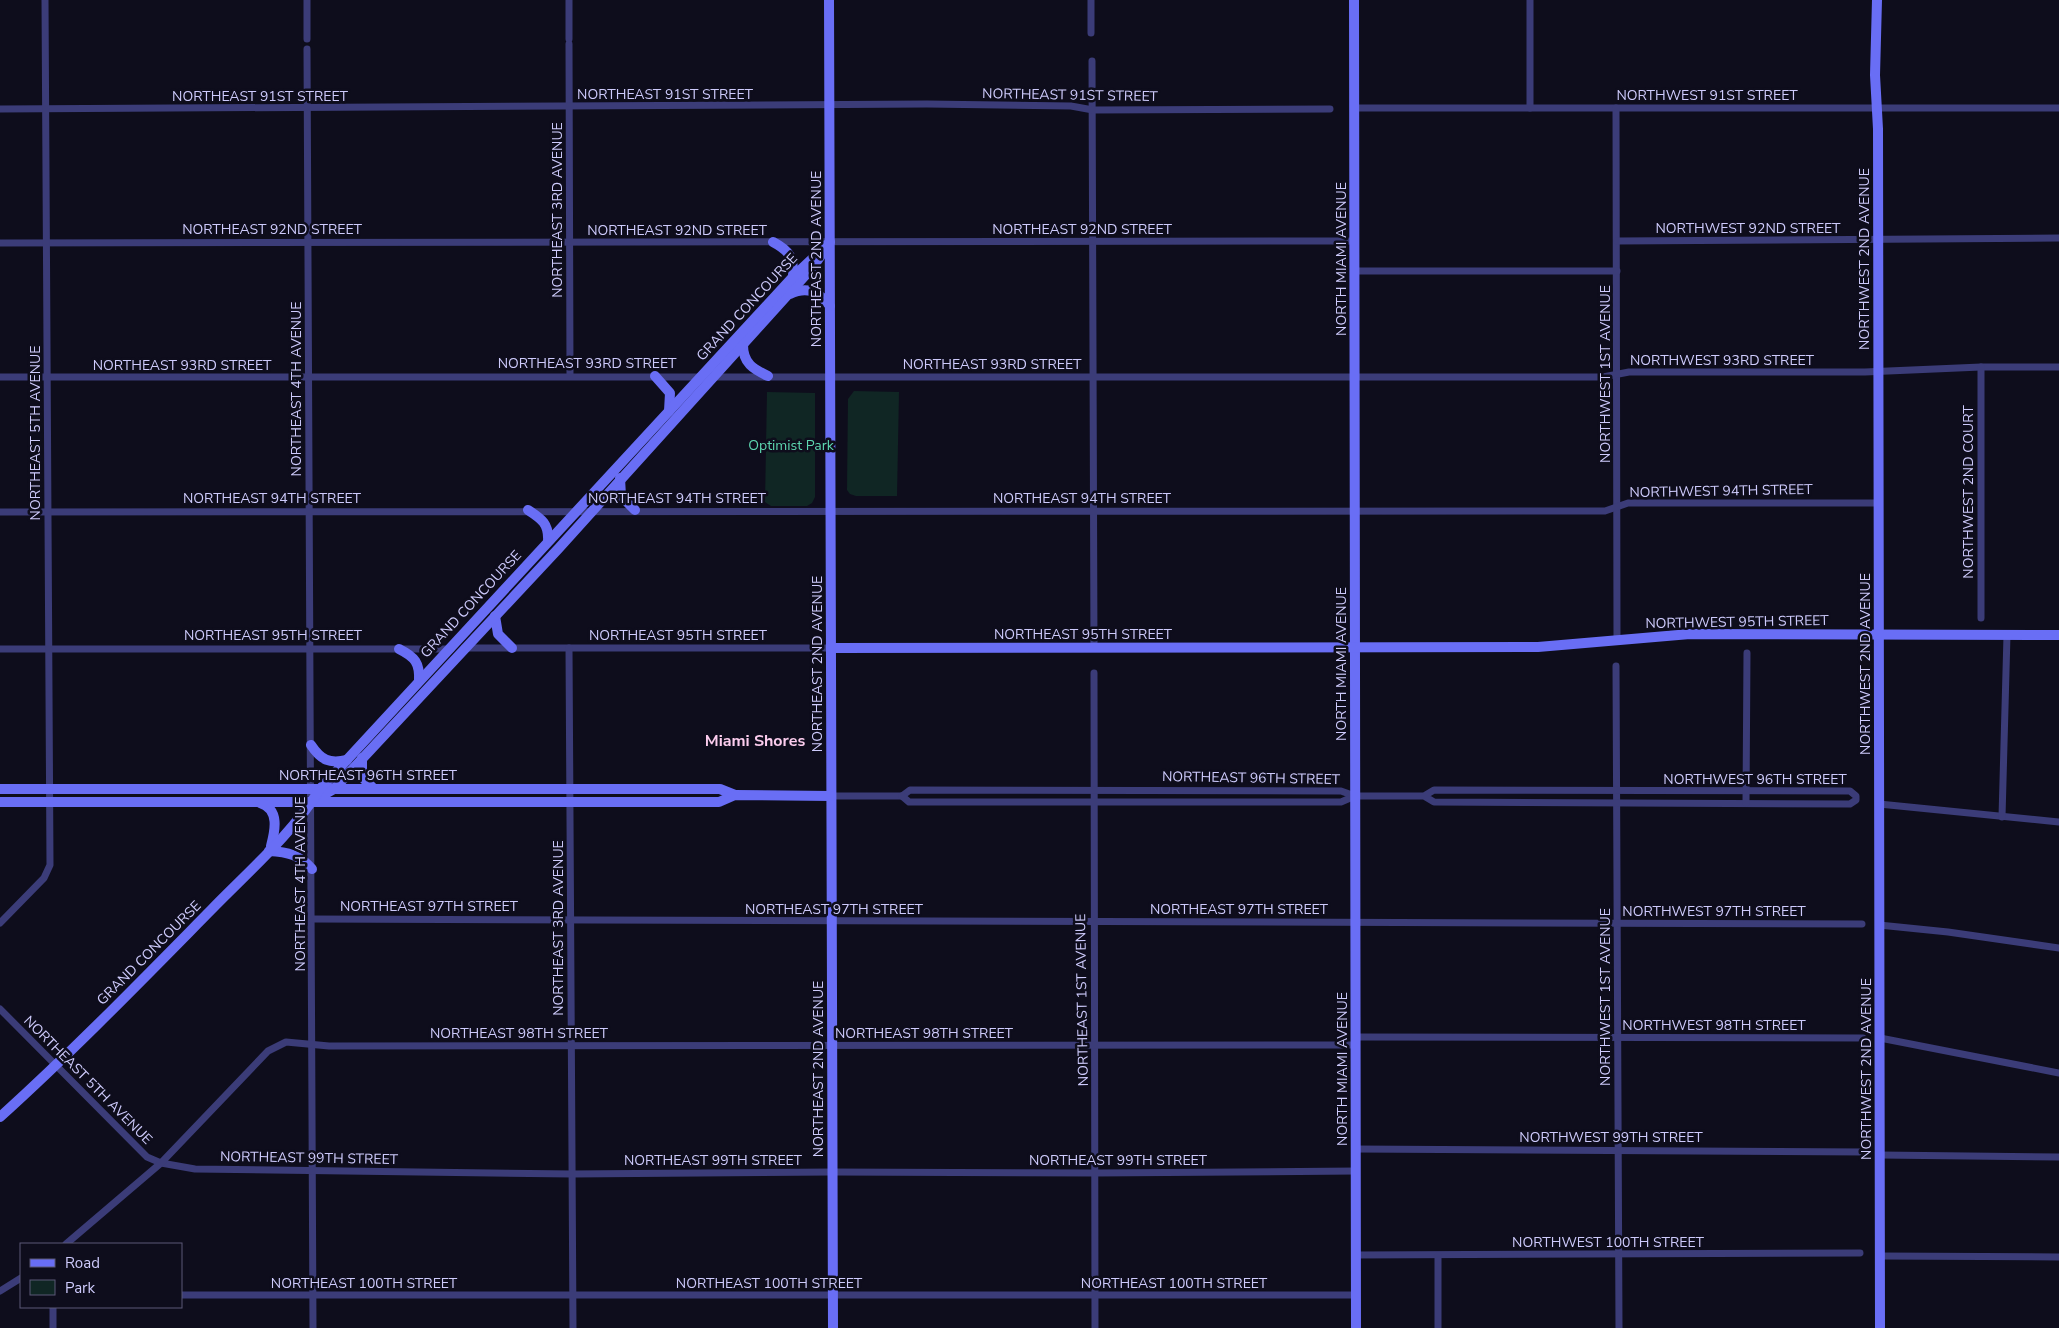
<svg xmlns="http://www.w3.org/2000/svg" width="2059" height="1328" font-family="'Nunito Sans',sans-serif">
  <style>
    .green { fill: #102624 }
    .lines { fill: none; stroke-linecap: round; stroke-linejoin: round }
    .street { stroke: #3b3c78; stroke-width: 7 }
    .secondary { stroke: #696ef5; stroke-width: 10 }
    .labels { text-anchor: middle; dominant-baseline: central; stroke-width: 5; stroke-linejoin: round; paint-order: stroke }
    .street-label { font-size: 14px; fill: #cecbfc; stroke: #0e0d1c }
    .park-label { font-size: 14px; fill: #5dd6b0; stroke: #0e0d1c }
    .quarter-label { font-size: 16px; font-weight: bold; fill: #fccdee; stroke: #0e0d1c }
  </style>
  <rect width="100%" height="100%" fill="#0e0d1c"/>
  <g class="green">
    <polygon points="854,391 899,392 897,496 856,496 850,494 847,490 848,399"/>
    <polygon points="767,392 815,393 815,497 812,503 807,506 771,506 765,502"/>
  </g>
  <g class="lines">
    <g class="street">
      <polyline points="1530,0 1530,108"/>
      <polyline points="1091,33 1091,0"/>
      <polyline points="307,39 307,0"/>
      <polyline points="569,39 569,0"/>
      <polyline points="569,44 570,375"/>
      <polyline points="307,49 313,1328"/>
      <polyline points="1092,61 1094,648"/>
      <polyline points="1354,108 2059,108"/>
      <polyline points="1616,108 1617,641"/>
      <polyline points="0,109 927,104 1071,106 1093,110 1330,109"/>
      <polyline points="1617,241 2059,238"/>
      <polyline points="0,243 1354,241"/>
      <polyline points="1355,271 1617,271"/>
      <polyline points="0,377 1603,377 1629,372 1865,372 1981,367 2059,367"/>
      <polyline points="0,512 1605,511 1628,503 1879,503"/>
      <polyline points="1981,618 1981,367"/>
      <polyline points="464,648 831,648"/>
      <polyline points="569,648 573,1328"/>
      <polyline points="0,649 451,649"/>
      <polyline points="1616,666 1619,1328"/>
      <polyline points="1094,673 1095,1328"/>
      <polyline points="831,796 902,796 910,790 1341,791 1355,796 1424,796 1434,790 1850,791 1856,796 1856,800 1850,804 1434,802 1424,796"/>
      <polyline points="902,796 909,802 1341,802 1355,796"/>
      <polyline points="1746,803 1747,653"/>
      <polyline points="1879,804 2059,822"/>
      <polyline points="2002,817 2007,635"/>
      <polyline points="312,919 1862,924"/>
      <polyline points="0,923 44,878 50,865 45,0"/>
      <polyline points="1879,925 1948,932 2059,948"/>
      <polyline points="0,1009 147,1157 161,1163 195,1169 572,1174 832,1172 1096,1173 1356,1171"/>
      <polyline points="1356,1037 1863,1038"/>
      <polyline points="1880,1038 2059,1073"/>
      <polyline points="1356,1149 1865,1152"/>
      <polyline points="1880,1155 2059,1157"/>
      <polyline points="66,1244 161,1163 268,1051 286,1042 329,1046 1356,1045"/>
      <polyline points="1356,1255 1860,1253"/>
      <polyline points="1438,1256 1438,1328"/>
      <polyline points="1880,1256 2059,1257"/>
      <polyline points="0,1291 21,1278"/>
      <polyline points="181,1295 1356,1295"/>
      <polyline points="53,1328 53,1307"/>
    </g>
    <g class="secondary">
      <polyline points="829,0 833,1328"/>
      <polyline points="1354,0 1356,1328"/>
      <polyline points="1877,0 1875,75 1878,129 1880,1328"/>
      <path d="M773 242C790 251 794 258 793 277"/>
      <path d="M790 294C807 286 818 291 830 306"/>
      <path d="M743 345C743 363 753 369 768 376"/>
      <polyline points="655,376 670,393 669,411"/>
      <polyline points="620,478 621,496 635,510"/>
      <path d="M528 510C542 519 549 524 548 541"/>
      <polyline points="495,616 498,634 512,648"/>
      <polyline points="831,648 1538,647 1690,634 2059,635"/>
      <path d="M399 649C415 657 420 663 419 681"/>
      <path d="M311 745C321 760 329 764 347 760"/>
      <polyline points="362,758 362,777 374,789"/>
      <polyline points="0,789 720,789 735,795"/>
      <polyline points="315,800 334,789 559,548 812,268 824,251"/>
      <polyline points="0,802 719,802 735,795 831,796"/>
      <path d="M260 803C280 809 275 831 271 846"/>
      <path d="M269 851C288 852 300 855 312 869"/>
      <path d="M0 1117C73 1051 142 980 211 910 248 872 292 834 320 789L793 277 830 242"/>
    </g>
  </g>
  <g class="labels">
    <g class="street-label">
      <text x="665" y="94">NORTHEAST 91ST STREET</text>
      <text transform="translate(1070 95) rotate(1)">NORTHEAST 91ST STREET</text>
      <text x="1707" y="95">NORTHWEST 91ST STREET</text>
      <text x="260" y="96">NORTHEAST 91ST STREET</text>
      <text transform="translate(557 210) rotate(-90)">NORTHEAST 3RD AVENUE</text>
      <text x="1748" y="228">NORTHWEST 92ND STREET</text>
      <text x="272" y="229">NORTHEAST 92ND STREET</text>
      <text x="1082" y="229">NORTHEAST 92ND STREET</text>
      <text x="677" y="230">NORTHEAST 92ND STREET</text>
      <text transform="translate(816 259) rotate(-90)">NORTHEAST 2ND AVENUE</text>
      <text transform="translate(1341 259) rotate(-90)">NORTH MIAMI AVENUE</text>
      <text transform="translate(1864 259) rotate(-90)">NORTHWEST 2ND AVENUE</text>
      <text transform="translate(747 307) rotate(-47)">GRAND CONCOURSE</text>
      <text x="1722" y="360">NORTHWEST 93RD STREET</text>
      <text x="587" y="363">NORTHEAST 93RD STREET</text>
      <text x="992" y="364">NORTHEAST 93RD STREET</text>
      <text x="182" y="365">NORTHEAST 93RD STREET</text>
      <text transform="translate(1605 374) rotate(-90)">NORTHWEST 1ST AVENUE</text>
      <text transform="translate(296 389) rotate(-90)">NORTHEAST 4TH AVENUE</text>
      <text transform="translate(35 433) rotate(-90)">NORTHEAST 5TH AVENUE</text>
      <text transform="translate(1721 491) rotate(-1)">NORTHWEST 94TH STREET</text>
      <text transform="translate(1968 492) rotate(-90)">NORTHWEST 2ND COURT</text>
      <text x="272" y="498">NORTHEAST 94TH STREET</text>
      <text x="677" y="498">NORTHEAST 94TH STREET</text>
      <text x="1082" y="498">NORTHEAST 94TH STREET</text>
      <text transform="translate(471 604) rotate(-47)">GRAND CONCOURSE</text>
      <text transform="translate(1737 622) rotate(-1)">NORTHWEST 95TH STREET</text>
      <text x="1083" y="634">NORTHEAST 95TH STREET</text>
      <text x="273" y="635">NORTHEAST 95TH STREET</text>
      <text x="678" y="635">NORTHEAST 95TH STREET</text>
      <text transform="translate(817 664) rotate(-90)">NORTHEAST 2ND AVENUE</text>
      <text transform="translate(1341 664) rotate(-90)">NORTH MIAMI AVENUE</text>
      <text transform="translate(1865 664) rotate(-90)">NORTHWEST 2ND AVENUE</text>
      <text x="368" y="775">NORTHEAST 96TH STREET</text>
      <text transform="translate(1251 778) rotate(1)">NORTHEAST 96TH STREET</text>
      <text x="1755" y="779">NORTHWEST 96TH STREET</text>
      <text transform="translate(300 884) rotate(-90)">NORTHEAST 4TH AVENUE</text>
      <text x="429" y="906">NORTHEAST 97TH STREET</text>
      <text x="834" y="909">NORTHEAST 97TH STREET</text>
      <text x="1239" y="909">NORTHEAST 97TH STREET</text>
      <text x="1714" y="911">NORTHWEST 97TH STREET</text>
      <text transform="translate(558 928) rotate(-90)">NORTHEAST 3RD AVENUE</text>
      <text transform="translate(149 953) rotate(-45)">GRAND CONCOURSE</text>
      <text transform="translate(1605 997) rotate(-90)">NORTHWEST 1ST AVENUE</text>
      <text transform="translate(1082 1000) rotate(-91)">NORTHEAST 1ST AVENUE</text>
      <text x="1714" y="1025">NORTHWEST 98TH STREET</text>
      <text x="519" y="1033">NORTHEAST 98TH STREET</text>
      <text x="924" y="1033">NORTHEAST 98TH STREET</text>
      <text transform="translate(818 1069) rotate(-90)">NORTHEAST 2ND AVENUE</text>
      <text transform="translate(1342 1069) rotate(-90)">NORTH MIAMI AVENUE</text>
      <text transform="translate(1866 1069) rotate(-90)">NORTHWEST 2ND AVENUE</text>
      <text transform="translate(88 1080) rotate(45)">NORTHEAST 5TH AVENUE</text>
      <text x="1611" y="1137">NORTHWEST 99TH STREET</text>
      <text transform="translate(309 1158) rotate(1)">NORTHEAST 99TH STREET</text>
      <text x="713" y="1160">NORTHEAST 99TH STREET</text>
      <text x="1118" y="1160">NORTHEAST 99TH STREET</text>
      <text x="1608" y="1242">NORTHWEST 100TH STREET</text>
      <text x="364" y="1283">NORTHEAST 100TH STREET</text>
      <text x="769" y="1283">NORTHEAST 100TH STREET</text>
      <text x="1174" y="1283">NORTHEAST 100TH STREET</text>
    </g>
    <g class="park-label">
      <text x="791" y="445">Optimist Park</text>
    </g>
    <g class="quarter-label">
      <text x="755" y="741">Miami Shores</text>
    </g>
  </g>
  <rect x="20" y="1243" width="162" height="65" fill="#0e0d1c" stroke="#5b5976"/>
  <rect x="30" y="1259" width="25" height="8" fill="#696ef5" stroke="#5b5976"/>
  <text x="65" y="1268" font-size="15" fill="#cecbfc">Road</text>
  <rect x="30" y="1280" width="25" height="15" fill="#102624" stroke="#5b5976"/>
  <text x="65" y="1293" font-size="15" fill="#cecbfc">Park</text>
</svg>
